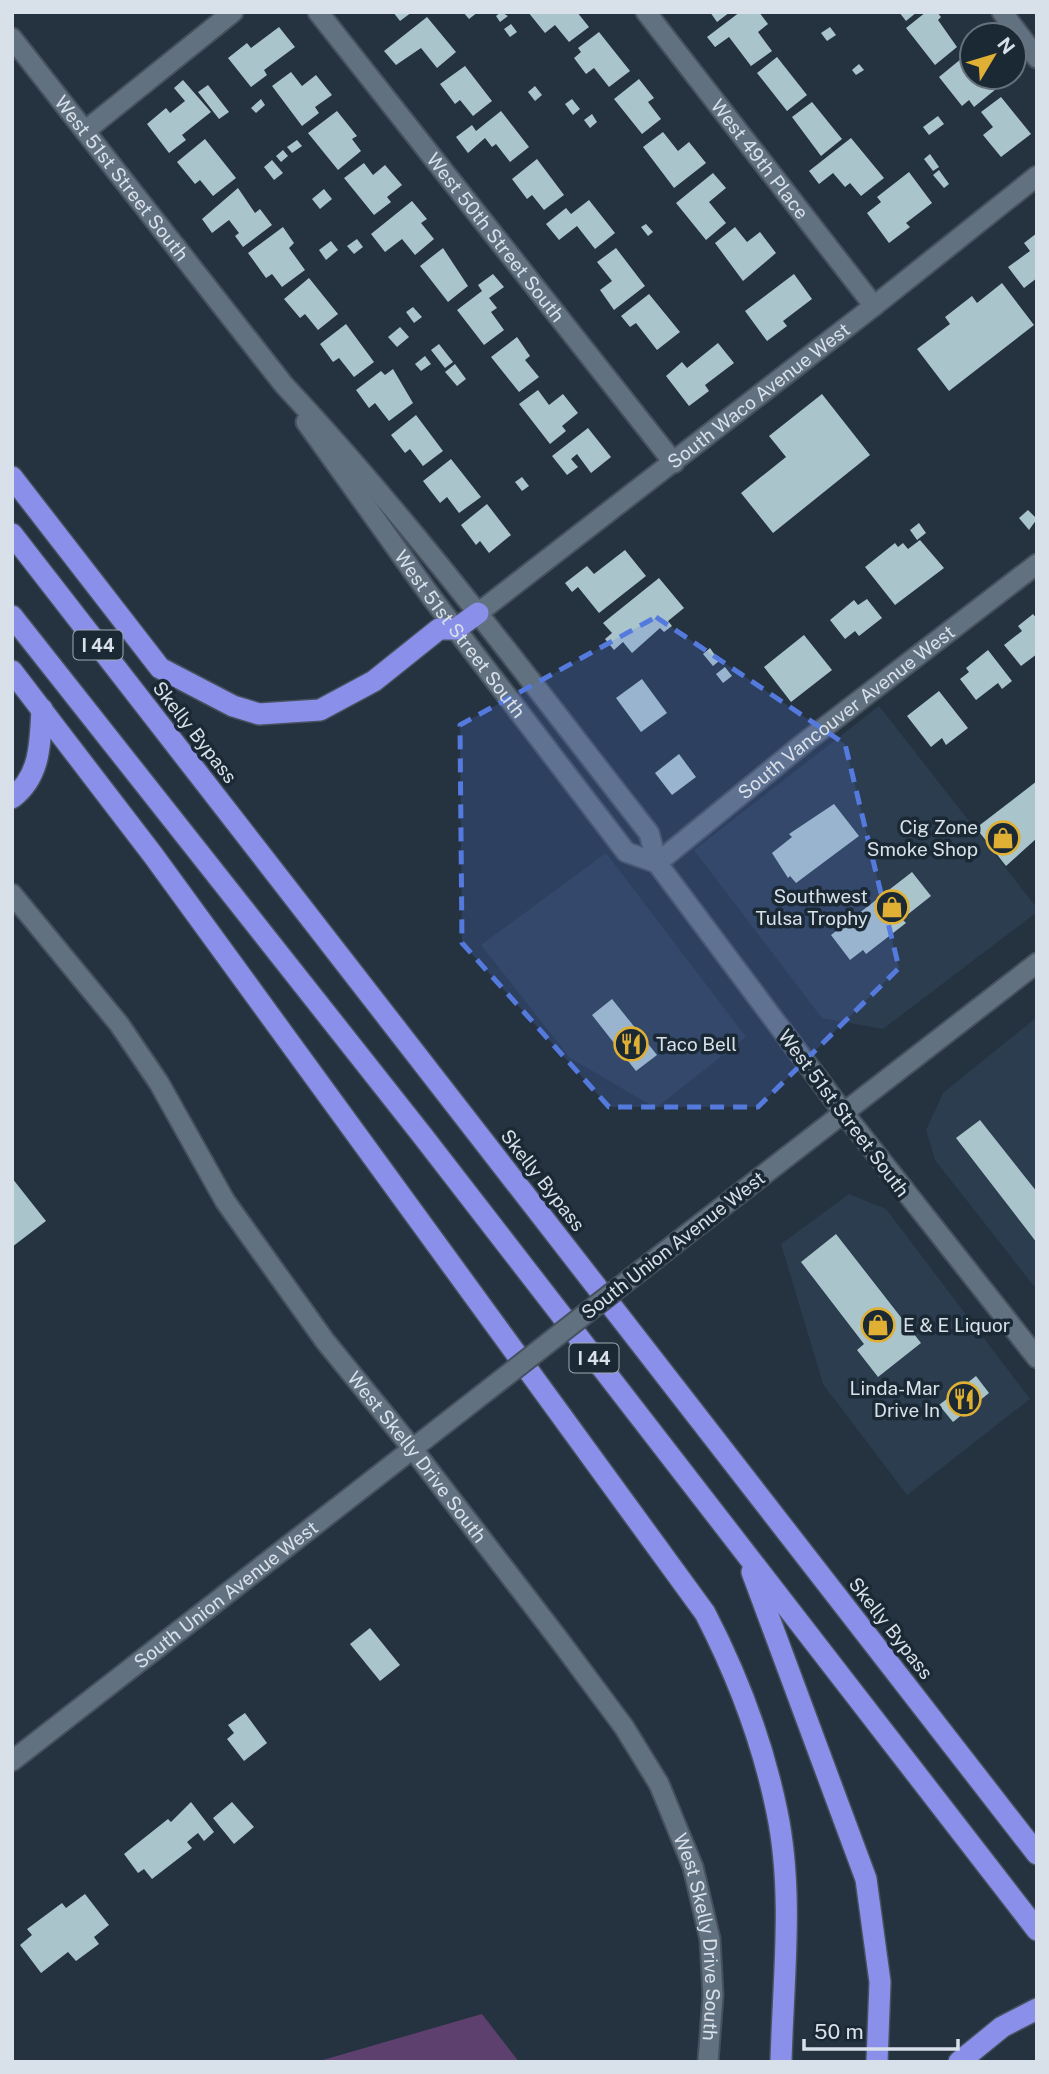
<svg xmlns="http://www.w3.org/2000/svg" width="1049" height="2074" font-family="'Public Sans',sans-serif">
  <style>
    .built { fill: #2b3d4f }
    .green { fill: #5e406f }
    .building { fill: #aac4cb }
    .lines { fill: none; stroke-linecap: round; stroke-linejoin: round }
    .minor-casing { stroke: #46515d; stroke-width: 23 }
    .tertiary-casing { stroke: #46515d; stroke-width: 23 }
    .motorway-casing { stroke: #46515d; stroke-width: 24 }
    .minor { stroke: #627180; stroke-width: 19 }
    .tertiary { stroke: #627180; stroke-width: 19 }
    .motorway { stroke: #8a8fea; stroke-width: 21 }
    .tertiary-bridge-casing { stroke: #46515d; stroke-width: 23; stroke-linecap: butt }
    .tertiary-bridge { stroke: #627180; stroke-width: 19 }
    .marked { fill: #557add; fill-opacity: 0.2; stroke: #557add; stroke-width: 5; stroke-dasharray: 14 9; stroke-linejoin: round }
    .labels { text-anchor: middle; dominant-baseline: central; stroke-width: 7; stroke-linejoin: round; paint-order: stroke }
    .shield { fill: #1b2935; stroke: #9fa9b3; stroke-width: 2 }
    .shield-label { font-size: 18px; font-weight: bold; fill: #d8e0e9 }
    .street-label { font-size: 19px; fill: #d8e0e9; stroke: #1b2935 }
    .poi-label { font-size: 19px; fill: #d8e0e9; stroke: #1b2935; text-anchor: end }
  </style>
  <rect width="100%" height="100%" fill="#253340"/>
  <g class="built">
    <polygon points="879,706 1037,908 1037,912 883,1029 822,1018 694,850"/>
    <polygon points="606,853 746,1037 656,1108 570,1058 481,945"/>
    <polygon points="1037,1017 1037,1290 935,1160 926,1130 943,1093"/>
    <polygon points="849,1194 886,1209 1030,1399 907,1495 823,1384 781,1244"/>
  </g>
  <polygon class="green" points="482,2014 519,2062 316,2062"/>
  <g class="building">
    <polygon points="393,12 412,12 400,21"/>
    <polygon points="463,12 478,12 469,19"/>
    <polygon points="501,12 508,16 500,22 496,16"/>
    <polygon points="528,12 577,12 589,27 569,42 555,25 545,33"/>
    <polygon points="710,12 730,12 717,22"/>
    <polygon points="740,12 759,12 768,24 758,32 772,51 751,66 729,37 715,47 707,37"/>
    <polygon points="899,12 917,12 906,21"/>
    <polygon points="926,12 937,12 941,17 938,20 957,47 935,65 906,28"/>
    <polygon points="427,17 456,52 437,68 421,48 396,65 384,51"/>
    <polygon points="511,24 517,32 510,37 504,29"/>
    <polygon points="279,27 295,47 264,70 267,75 251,87 228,58 247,43 251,48"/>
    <polygon points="830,27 836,35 827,41 821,33"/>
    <polygon points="599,32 630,71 609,87 594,68 586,74 574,58 581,52 578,48"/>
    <polygon points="967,54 972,59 972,77 987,77 996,89 974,107 969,100 962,106 939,77"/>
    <polygon points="777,57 807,95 787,111 757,73"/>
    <polygon points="859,64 864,70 856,75 852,70"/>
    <polygon points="465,66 492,101 473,116 460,100 455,104 440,84"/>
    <polygon points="291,72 302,86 316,75 332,95 315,107 319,113 302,126 272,86"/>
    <polygon points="639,79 654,98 648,102 661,119 642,134 614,99"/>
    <polygon points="183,80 211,112 182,135 186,140 169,153 147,124 166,108 170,113 185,101 174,88"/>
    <polygon points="208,85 229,112 219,119 198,92"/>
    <polygon points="535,86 542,95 535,101 528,92"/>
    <polygon points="1001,97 1031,134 1001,157 983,135 993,127 981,112"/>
    <polygon points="261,99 265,105 256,113 251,108"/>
    <polygon points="572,99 580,109 573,115 565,104"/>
    <polygon points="812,102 842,139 821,156 792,117"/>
    <polygon points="337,111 357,136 352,139 361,151 338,170 308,133"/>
    <polygon points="501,111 529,147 510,162 496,144 492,147 485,138 468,153 456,137 472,125 476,131"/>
    <polygon points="592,114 597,122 590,128 584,120"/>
    <polygon points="938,116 944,124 929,135 923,127"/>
    <polygon points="663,132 678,151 689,142 706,163 674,188 643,147"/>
    <polygon points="851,138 884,178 861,196 850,183 845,187 833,173 819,184 809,171"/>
    <polygon points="205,139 236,178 213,196 200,180 195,184 177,162"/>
    <polygon points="297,140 302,146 292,153 287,147"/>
    <polygon points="283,150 288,156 281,162 276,156"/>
    <polygon points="930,154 939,167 933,171 924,159"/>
    <polygon points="537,159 564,195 544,210 532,195 527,199 512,179"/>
    <polygon points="272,160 283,173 274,180 264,167"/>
    <polygon points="364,163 373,175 385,165 402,185 387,197 391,202 374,215 344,178"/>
    <polygon points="939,170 949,184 944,188 933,175"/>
    <polygon points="909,172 932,203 906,223 910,227 889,243 867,213 881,202 877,197"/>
    <polygon points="713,173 726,188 709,202 726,223 706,240 676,203"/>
    <polygon points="238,188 255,213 260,209 272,225 243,247 235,236 239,233 229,220 212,233 202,219"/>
    <polygon points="324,189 332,199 320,209 312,199"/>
    <polygon points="589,200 615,233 595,249 577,226 559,240 546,224 566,208 571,214"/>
    <polygon points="412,201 427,219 421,223 434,239 415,255 402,239 385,252 371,234"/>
    <polygon points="646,224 653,232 648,236 641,227"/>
    <polygon points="283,227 294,243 289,248 305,270 282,287 272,274 266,278 248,253"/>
    <polygon points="735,227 747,242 760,232 776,253 743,281 715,243"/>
    <polygon points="1037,233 1037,278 1024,288 1008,267 1030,251 1024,243"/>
    <polygon points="357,239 363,247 354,254 347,246"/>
    <polygon points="331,241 338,250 326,260 319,250"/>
    <polygon points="443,248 468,286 448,302 420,266"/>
    <polygon points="616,248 645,286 614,310 600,290 612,281 597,262"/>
    <polygon points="493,274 504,287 489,298 497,308 491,312 504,330 484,345 457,310 482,291 478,285"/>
    <polygon points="794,274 812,299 783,321 787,326 767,341 745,311"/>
    <polygon points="309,278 338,314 318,330 305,314 300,318 284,299"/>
    <polygon points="1002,283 1034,325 949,391 917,349 950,324 945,317 972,296 977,303"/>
    <polygon points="649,294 680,332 657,350 636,323 630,327 621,316"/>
    <polygon points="413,307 422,317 414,323 406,312"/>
    <polygon points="346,324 374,362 354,377 339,358 333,362 320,344"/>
    <polygon points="400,327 409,337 397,347 388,337"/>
    <polygon points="517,337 530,356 525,360 539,377 519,392 491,357"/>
    <polygon points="718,343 734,363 705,385 709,391 689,406 666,376 682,362 687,368"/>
    <polygon points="439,344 453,362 445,368 431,350"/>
    <polygon points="425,356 431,364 421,371 415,364"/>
    <polygon points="455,364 466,379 457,386 445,372"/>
    <polygon points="393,369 413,403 389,421 375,403 369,408 356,390 381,371 385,375"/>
    <polygon points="538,390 549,405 563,394 578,413 562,426 566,431 550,444 519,404"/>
    <polygon points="822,394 870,455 773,533 741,493 786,457 769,436"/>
    <polygon points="416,415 443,451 423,466 410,449 405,453 391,435"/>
    <polygon points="588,428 611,457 591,473 577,454 571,459 578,467 567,475 552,456"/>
    <polygon points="451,459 481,497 459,513 447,497 440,503 423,481"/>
    <polygon points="522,477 529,486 522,491 515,482"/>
    <polygon points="487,504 511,535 489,553 480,541 476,545 461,525"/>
    <polygon points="1028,510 1037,519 1029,530 1019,518"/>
    <polygon points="919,523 926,533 917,540 910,530"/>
    <polygon points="920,540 944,568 895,605 865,567 895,543 898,547 903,543 908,549"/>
    <polygon points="625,550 646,576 599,613 578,587 572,592 565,583 587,566 594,574"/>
    <polygon points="659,578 684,608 668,621 672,626 664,632 660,628 632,653 623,642 614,650 605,639 612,633 603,623"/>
    <polygon points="867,599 882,618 859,636 855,631 845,639 830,620 854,600 858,605"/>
    <polygon points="1033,614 1037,619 1037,654 1021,666 1004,645 1022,631 1018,626"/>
    <polygon points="804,635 832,670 791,702 764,667"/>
    <polygon points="710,648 719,661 713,666 703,654"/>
    <polygon points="988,650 1012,681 1002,689 998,683 976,700 960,679 969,672 966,668"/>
    <polygon points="725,667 732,676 723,683 716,674"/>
    <polygon points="642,679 667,713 641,732 616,698"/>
    <polygon points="939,691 968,728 946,745 942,738 931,747 907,716"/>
    <polygon points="679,754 696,777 672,795 655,773"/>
    <polygon points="1037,781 1037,838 1006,866 976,828"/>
    <polygon points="834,804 859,836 796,883 790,876 788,878 772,853 792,837 789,834"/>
    <polygon points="912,872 931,896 902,919 906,923 866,954 863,950 850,960 831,935"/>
    <polygon points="612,999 657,1055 636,1071 592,1015"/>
    <polygon points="980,1120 1037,1192 1037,1243 956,1138"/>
    <polygon points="12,1178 46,1221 12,1247"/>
    <polygon points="836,1234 921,1343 878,1377 857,1350 864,1344 801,1262"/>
    <polygon points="976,1376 989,1393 953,1422 939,1405"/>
    <polygon points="370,1628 400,1665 380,1681 350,1644"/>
    <polygon points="245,1713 267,1743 244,1761 227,1739 234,1733 228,1725"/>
    <polygon points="191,1802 214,1832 204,1841 198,1833 187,1842 192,1848 152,1879 144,1869 138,1873 124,1854 168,1819 171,1822"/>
    <polygon points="232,1802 254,1827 234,1844 213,1818"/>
    <polygon points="85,1894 109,1925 94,1937 99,1944 76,1961 68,1952 41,1973 20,1945 32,1935 27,1929 62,1903 66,1908"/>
  </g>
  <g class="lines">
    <defs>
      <g id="minor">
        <path id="s1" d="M318 12 674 463"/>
        <path id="s2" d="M646 12 874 306"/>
        <polyline points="1002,12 1037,58"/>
        <polyline points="85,131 233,12"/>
        <path id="s3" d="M478 613 874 306 1037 176"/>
        <path id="s4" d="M657 863 804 743 1037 564"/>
        <polyline points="843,1112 1037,1358"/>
      </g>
      <g id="tertiary">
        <path id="s5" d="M12 38 284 385C416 526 530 681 649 833L657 863 843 1112"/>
        <path id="s6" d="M306 422 432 598 626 852 657 863"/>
        <path id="s7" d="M12 894 119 1024 159 1083 225 1201 325 1341 412 1448 560 1641 624 1727 659 1784 693 1867 710 1939 713 1995 708 2062"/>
        <polyline points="704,1221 1037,963"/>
        <path id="s8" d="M12 1761 488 1390"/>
      </g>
      <g id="motorway">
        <polyline points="12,477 160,668 233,706 259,714 320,710 374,681 439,629 456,629 478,613"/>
        <polyline points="12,534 1037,1854"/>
        <polyline points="12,616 422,1135 1037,1930"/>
        <path d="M12 671 153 855 705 1613C737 1675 763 1743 777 1812 794 1893 783 1980 781 2062"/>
        <path d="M12 798C41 776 40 743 42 709"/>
        <polyline points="752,1572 866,1879 880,1982 877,2062"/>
        <polyline points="959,2062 1002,2027 1037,2009"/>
      </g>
    </defs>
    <use href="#minor" class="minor-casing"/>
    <use href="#tertiary" class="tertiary-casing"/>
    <use href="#motorway" class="motorway-casing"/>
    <use href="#minor" class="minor"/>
    <use href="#tertiary" class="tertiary"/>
    <use href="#motorway" class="motorway"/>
    <defs>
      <polyline id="tertiary-bridge" points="488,1390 704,1221"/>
    </defs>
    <use href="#tertiary-bridge" class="tertiary-bridge-casing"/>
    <use href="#tertiary-bridge" class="tertiary-bridge"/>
  </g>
  <path class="marked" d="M656 617 845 744 899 968 758 1107H609L462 943 460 725Z"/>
  <defs>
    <symbol id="shop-ring" viewBox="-11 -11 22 22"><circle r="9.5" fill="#1b2935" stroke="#dfb034" stroke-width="1.5"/><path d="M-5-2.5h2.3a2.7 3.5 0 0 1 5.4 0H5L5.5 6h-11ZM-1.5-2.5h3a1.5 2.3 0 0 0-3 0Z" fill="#dfb034"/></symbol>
    <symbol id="restaurant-ring" viewBox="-11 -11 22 22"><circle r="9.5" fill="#1b2935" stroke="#dfb034" stroke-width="1.5"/><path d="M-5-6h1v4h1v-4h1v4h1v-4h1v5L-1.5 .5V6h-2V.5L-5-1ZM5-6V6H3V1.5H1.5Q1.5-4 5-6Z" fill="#dfb034"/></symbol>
  </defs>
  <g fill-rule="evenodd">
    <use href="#shop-ring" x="984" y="819" width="38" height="38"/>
    <use href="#shop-ring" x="873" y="888" width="38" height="38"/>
    <use href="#restaurant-ring" x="612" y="1025" width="38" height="38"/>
    <use href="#shop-ring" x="859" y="1306" width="38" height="38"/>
    <use href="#restaurant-ring" x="945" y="1380" width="38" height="38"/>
  </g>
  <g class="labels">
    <g class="shield">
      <rect x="73.5" y="630.5" width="49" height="29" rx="5"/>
      <rect x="569.5" y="1343.5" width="49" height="29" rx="5"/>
    </g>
    <g class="shield-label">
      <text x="98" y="645">I 44</text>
      <text x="594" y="1358">I 44</text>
    </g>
    <g class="street-label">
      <text stroke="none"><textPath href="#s2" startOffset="186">West 49th Place</textPath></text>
      <text stroke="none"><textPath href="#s5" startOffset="178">West 51st Street South</textPath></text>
      <text stroke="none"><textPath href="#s1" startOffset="287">West 50th Street South</textPath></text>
      <text stroke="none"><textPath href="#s3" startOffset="355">South Waco Avenue West</textPath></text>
      <text stroke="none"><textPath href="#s6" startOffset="262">West 51st Street South</textPath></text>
      <text stroke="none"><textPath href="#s4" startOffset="242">South Vancouver Avenue West</textPath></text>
      <text transform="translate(195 732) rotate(52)">Skelly Bypass</text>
      <text transform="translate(844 1113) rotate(53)">West 51st Street South</text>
      <text transform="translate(543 1180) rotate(52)">Skelly Bypass</text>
      <text transform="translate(673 1245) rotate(-38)">South Union Avenue West</text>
      <text stroke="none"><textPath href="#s7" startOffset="695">West Skelly Drive South</textPath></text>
      <text stroke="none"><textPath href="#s8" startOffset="271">South Union Avenue West</textPath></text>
      <text transform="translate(891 1628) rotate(52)">Skelly Bypass</text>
      <text stroke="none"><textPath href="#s7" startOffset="1262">West Skelly Drive South</textPath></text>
    </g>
    <g class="poi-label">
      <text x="978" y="827">Cig Zone<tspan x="978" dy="22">Smoke Shop</tspan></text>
      <text x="868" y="896">Southwest<tspan x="868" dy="22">Tulsa Trophy</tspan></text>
      <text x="656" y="1044" text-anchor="start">Taco Bell</text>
      <text x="903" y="1325" text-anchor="start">E &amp; E Liquor</text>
      <text x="940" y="1388">Linda-Mar<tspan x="940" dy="22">Drive In</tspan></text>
    </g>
  </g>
  <rect width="1049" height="2074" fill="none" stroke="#d8e0e9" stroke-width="28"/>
  <g transform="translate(993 56) rotate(52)"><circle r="33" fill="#1b2935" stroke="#67727d" stroke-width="2"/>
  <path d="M0-5L12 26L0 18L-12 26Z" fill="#dfb034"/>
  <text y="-10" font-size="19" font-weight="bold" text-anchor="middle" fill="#d8e0e9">N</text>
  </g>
  <path d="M804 2039v10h154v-10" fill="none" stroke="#d8e0e9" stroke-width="3.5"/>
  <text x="814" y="2039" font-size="21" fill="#d8e0e9" stroke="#1b2935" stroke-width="5" paint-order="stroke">50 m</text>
</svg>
